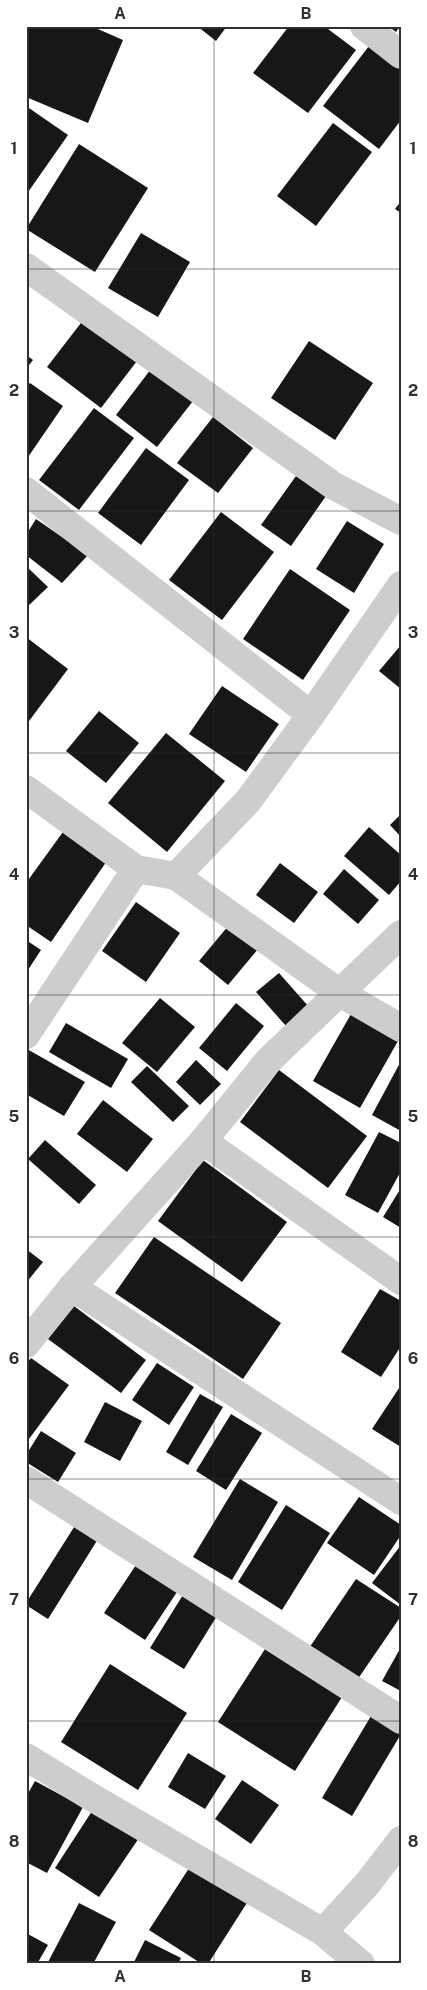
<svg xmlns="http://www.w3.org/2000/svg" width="427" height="1990" font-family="'Public Sans',sans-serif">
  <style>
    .building { fill: #171717 }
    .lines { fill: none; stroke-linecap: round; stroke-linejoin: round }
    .minor { stroke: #cdcdcd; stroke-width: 28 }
    .tertiary { stroke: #cdcdcd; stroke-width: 28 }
    .grid { fill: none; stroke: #303030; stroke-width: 1; stroke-opacity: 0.55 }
    .neatline { fill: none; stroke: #303030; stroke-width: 2 }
    .grid-label { font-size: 16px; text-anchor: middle; font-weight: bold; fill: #303030 }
  </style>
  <rect width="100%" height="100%" fill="#fff"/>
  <g class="building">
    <polygon points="26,26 91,26 123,40 88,123 26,97"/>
    <polygon points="197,26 227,26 216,41"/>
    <polygon points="289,26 324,26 356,50 308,113 253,73"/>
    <polygon points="388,26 400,26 396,32"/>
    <polygon points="369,46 401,70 401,120 379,149 323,106"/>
    <polygon points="26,106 68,135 26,195"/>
    <polygon points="333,123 372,152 316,226 277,196"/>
    <polygon points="79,144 148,188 95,272 26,229"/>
    <polygon points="401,201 401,213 395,209"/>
    <polygon points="141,233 190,262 158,317 108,288"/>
    <polygon points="84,319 137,361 101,408 47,367"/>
    <polygon points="309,341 373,383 335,440 271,398"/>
    <polygon points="26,355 33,360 26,369"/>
    <polygon points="151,369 193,401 157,447 116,415"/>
    <polygon points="30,383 63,406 26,460 26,388"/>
    <polygon points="94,408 134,438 79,510 39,480"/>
    <polygon points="213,417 253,448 218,493 177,463"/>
    <polygon points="146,448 189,480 141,545 98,513"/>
    <polygon points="296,476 326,496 291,546 261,525"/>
    <polygon points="221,512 274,552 222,620 169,580"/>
    <polygon points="36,519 88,555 62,583 26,555 26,535"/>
    <polygon points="347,521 384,544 354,593 316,569"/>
    <polygon points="26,566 48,587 26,608"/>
    <polygon points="290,569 350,610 303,680 243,639"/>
    <polygon points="26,637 68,669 26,725"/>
    <polygon points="401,645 401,689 379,671"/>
    <polygon points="222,686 279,724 246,772 189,734"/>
    <polygon points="99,711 139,743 106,783 66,751"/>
    <polygon points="166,733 225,781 167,852 108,803"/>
    <polygon points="401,814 401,837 390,825"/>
    <polygon points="68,825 111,855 51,942 26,925 26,883"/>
    <polygon points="369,827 401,855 401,881 389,895 344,856"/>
    <polygon points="280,863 318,892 294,923 256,895"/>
    <polygon points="344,869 379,900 358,924 323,894"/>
    <polygon points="136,902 180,933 146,982 102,951"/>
    <polygon points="229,925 258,949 228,985 199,961"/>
    <polygon points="26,940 41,950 26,973"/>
    <polygon points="279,973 309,1007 286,1026 256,992"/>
    <polygon points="160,998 195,1027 157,1072 122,1043"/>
    <polygon points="236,1003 264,1026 227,1071 199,1048"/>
    <polygon points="351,1014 398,1041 360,1108 313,1081"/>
    <polygon points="66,1023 128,1059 111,1088 49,1052"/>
    <polygon points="27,1049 85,1082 64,1116 26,1094"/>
    <polygon points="196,1060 221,1084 200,1105 176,1082"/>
    <polygon points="401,1061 401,1131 372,1115"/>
    <polygon points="147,1066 189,1106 173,1122 131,1082"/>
    <polygon points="279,1070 367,1136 328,1188 240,1122"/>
    <polygon points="103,1100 153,1139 127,1172 77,1134"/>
    <polygon points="379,1132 401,1143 401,1171 378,1213 345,1195"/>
    <polygon points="45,1140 96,1185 79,1204 28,1159"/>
    <polygon points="203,1160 287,1222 242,1282 158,1221"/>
    <polygon points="401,1188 401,1228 383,1217"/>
    <polygon points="154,1237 281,1323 243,1379 115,1293"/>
    <polygon points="26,1249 43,1262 26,1283"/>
    <polygon points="380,1289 401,1301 401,1346 381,1377 341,1352"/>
    <polygon points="74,1306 146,1360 121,1393 48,1339"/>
    <polygon points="31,1358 69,1385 26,1443 26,1364"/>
    <polygon points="157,1363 194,1387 169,1425 132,1400"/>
    <polygon points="401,1385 401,1447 372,1429"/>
    <polygon points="200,1394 223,1407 188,1465 166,1452"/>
    <polygon points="105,1402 142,1421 120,1461 84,1442"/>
    <polygon points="231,1414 262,1433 226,1490 196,1471"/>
    <polygon points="41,1431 76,1453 58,1482 26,1462 26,1455"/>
    <polygon points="240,1479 278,1502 232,1580 193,1557"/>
    <polygon points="359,1497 401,1525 401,1535 374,1575 327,1543"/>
    <polygon points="286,1505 330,1533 282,1610 238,1582"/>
    <polygon points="76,1524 98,1539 48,1619 26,1605 26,1603"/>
    <polygon points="401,1545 401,1605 372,1583"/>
    <polygon points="138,1562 179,1589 145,1640 104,1613"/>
    <polygon points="356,1579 401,1608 401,1616 353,1686 305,1654"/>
    <polygon points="186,1590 220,1611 184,1669 150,1648"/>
    <polygon points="401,1647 401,1691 382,1681"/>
    <polygon points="265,1649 342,1697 295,1771 218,1722"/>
    <polygon points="110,1664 187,1713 138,1790 61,1742"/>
    <polygon points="371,1716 401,1734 352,1816 322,1798"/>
    <polygon points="188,1753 226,1776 205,1809 168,1787"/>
    <polygon points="242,1780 279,1805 251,1844 215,1819"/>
    <polygon points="35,1781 83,1807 47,1873 26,1862 26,1797"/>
    <polygon points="96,1805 141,1835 99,1897 55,1868"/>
    <polygon points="193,1862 250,1898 208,1964 202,1964 149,1930"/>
    <polygon points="79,1903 116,1922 93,1964 47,1964"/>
    <polygon points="26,1933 48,1945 37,1964 26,1964"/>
    <polygon points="145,1940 181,1958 178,1964 133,1964"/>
  </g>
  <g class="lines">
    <g class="minor">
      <polyline points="364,26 401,55"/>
      <polyline points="26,267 334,486 401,521"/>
      <polyline points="26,491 311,715"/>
      <polyline points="401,585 311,715 248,801 176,876 340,993 401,1028"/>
      <polyline points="26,789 136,869 176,876"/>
      <polyline points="26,1035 136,869"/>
      <polyline points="203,1141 401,1281"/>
      <polyline points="72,1287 401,1501"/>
      <polyline points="26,1480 401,1720"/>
      <polyline points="26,1757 88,1795 323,1932 361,1964"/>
      <polyline points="323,1932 367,1884 401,1840"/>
    </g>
    <polyline class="tertiary" points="26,1344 72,1287 203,1141 268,1061 401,934"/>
  </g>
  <path class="grid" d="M214 26V1964M26 269H401M26 511H401M26 753H401M26 995H401M26 1237H401M26 1479H401M26 1721H401"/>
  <rect width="427" height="1990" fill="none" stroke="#ffffff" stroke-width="55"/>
  <rect x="28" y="28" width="372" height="1934" class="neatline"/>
  <g class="grid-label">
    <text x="120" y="19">A</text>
    <text x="306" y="19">B</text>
    <text x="14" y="154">1</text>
    <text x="413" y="154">1</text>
    <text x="14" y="396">2</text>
    <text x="413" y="396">2</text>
    <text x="14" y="638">3</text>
    <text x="413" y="638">3</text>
    <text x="14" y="880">4</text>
    <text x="413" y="880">4</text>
    <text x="14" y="1122">5</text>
    <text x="413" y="1122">5</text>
    <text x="14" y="1364">6</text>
    <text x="413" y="1364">6</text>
    <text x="14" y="1605">7</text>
    <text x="413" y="1605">7</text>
    <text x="14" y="1847">8</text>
    <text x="413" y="1847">8</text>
    <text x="120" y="1982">A</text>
    <text x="306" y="1982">B</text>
  </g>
</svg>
